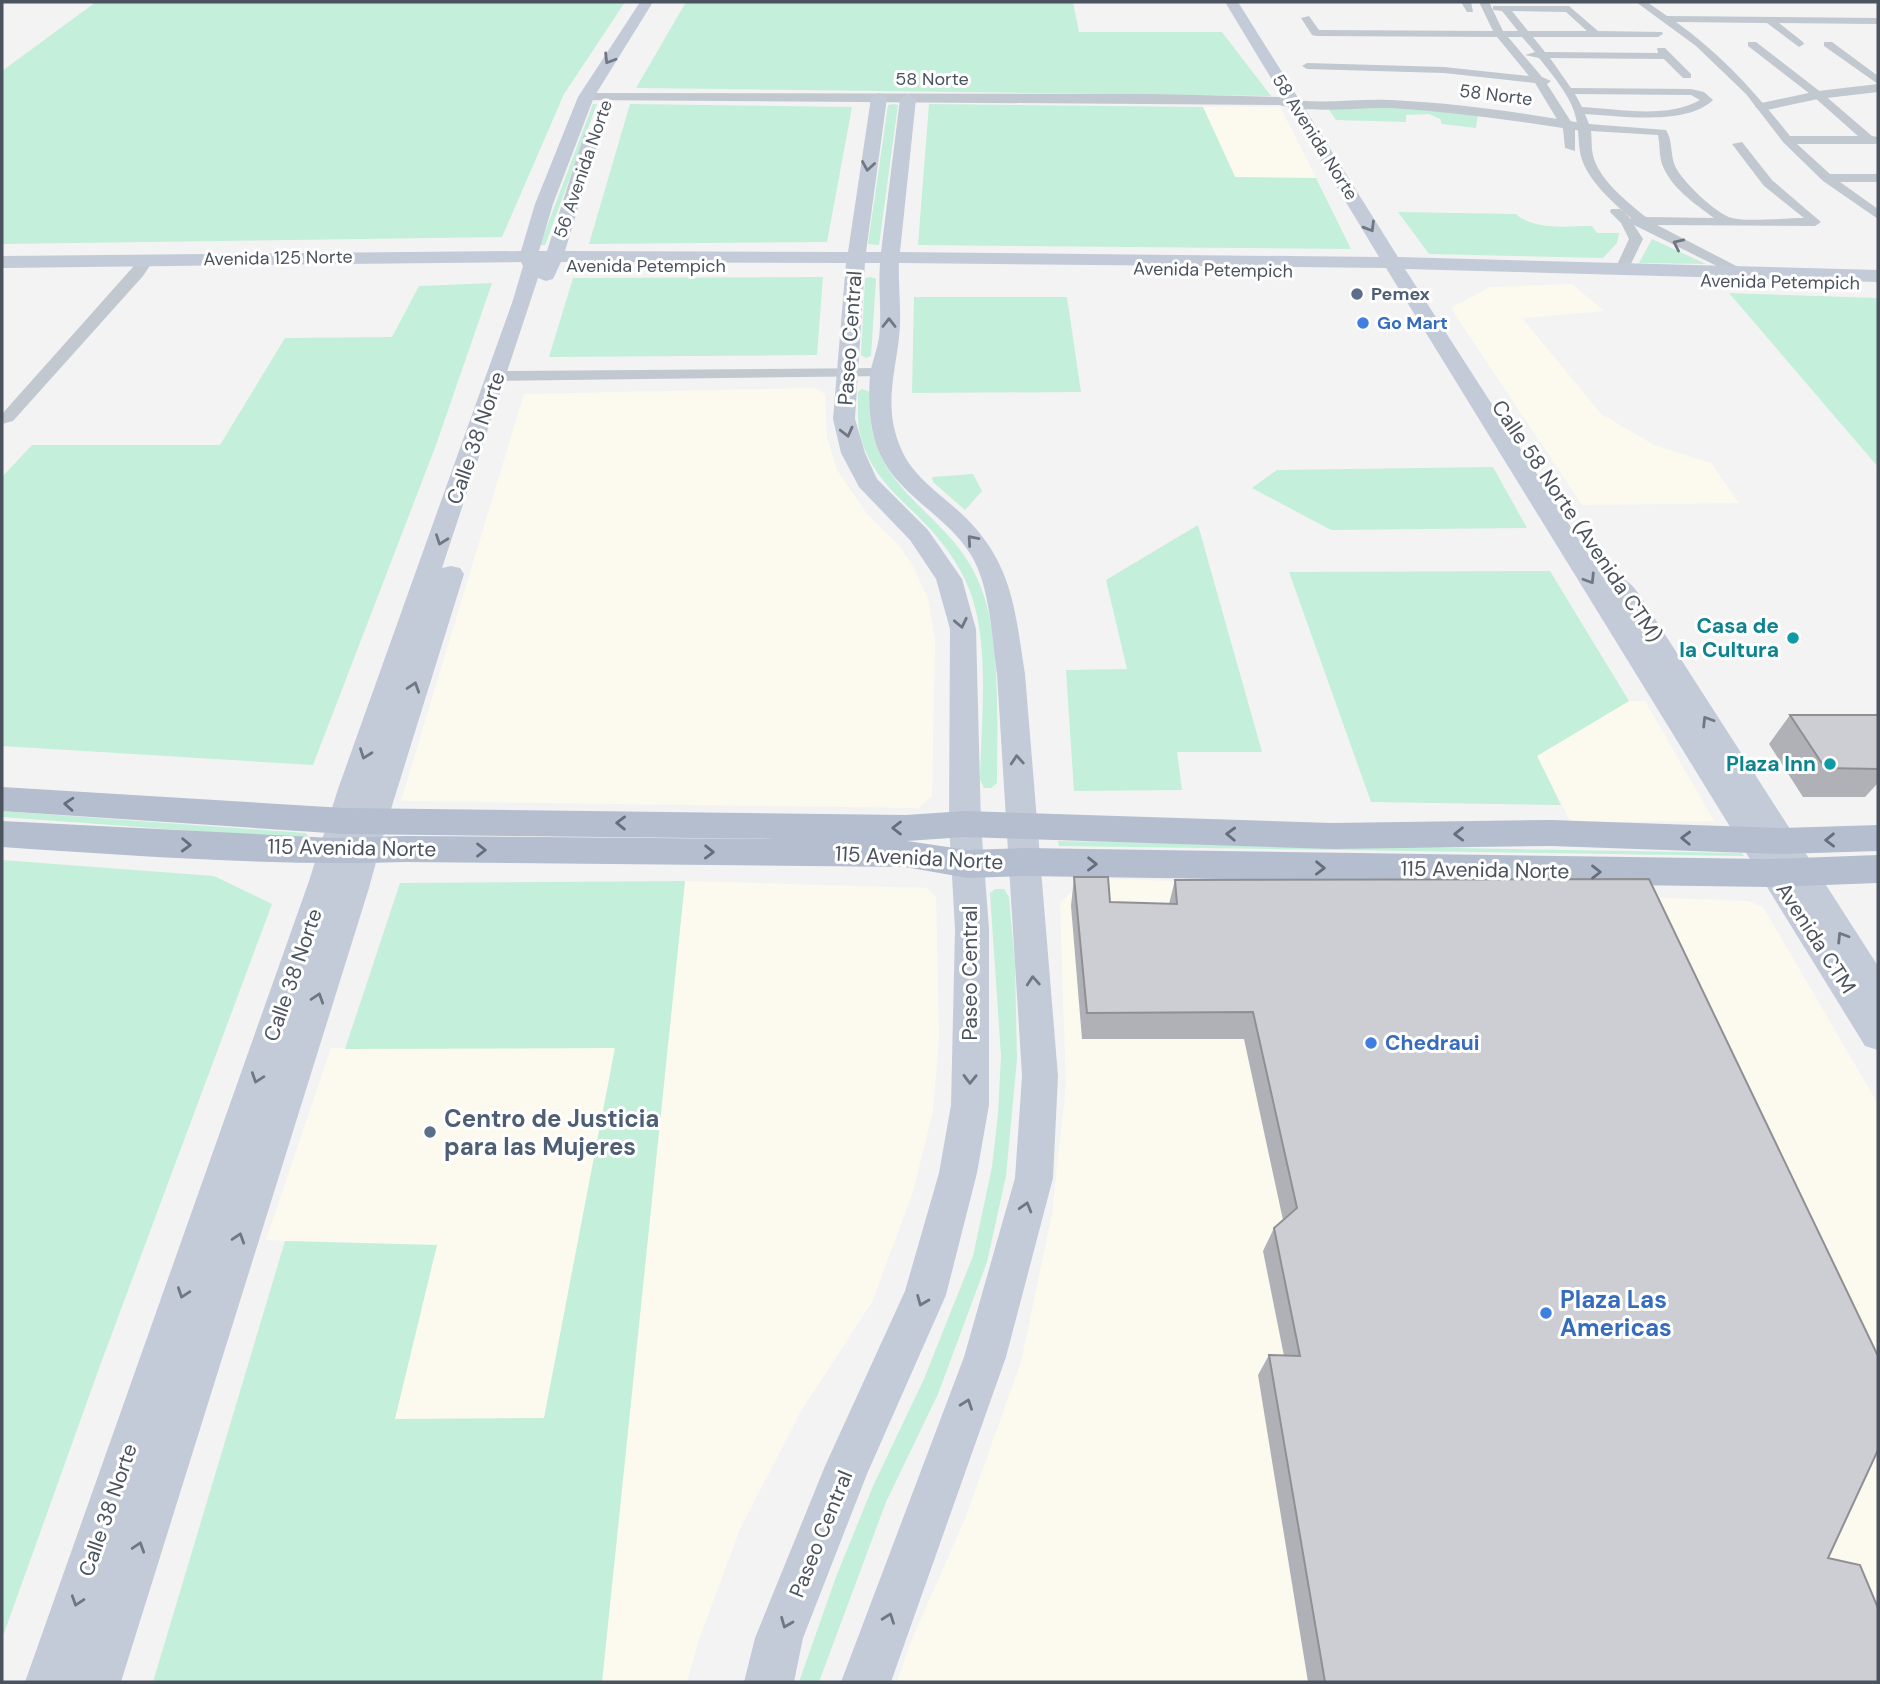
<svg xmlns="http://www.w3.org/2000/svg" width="1880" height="1684" font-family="'DM Sans',sans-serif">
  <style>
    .commercial { fill: #fcfaef }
    .green { fill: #c4efda }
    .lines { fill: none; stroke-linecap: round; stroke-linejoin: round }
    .minor { fill: #c1c8d0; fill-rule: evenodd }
    .tertiary { fill: #c1c8d0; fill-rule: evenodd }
    .secondary { fill: #c4cbd8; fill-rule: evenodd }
    .primary { fill: #b4becf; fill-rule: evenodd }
    .wall { fill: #b0b1b6 }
    .building { fill: #cdced4; stroke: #909094; stroke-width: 2 }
    .oneway { stroke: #6f7783 }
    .oneway2 { stroke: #6e7681 }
    .oneway3 { stroke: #656e7b }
    .service-dot { fill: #5c6f8a; stroke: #fff; stroke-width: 2.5 }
    .shop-dot { fill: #3f7fe0; stroke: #fff; stroke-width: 2.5 }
    .culture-dot { fill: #0f9aa8; stroke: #fff; stroke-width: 2.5 }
    .labels { text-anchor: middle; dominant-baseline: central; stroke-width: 6; stroke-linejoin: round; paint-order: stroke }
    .far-street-label { font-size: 18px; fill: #4b535f; stroke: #fff }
    .far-service-label { font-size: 18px; font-weight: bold; fill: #4e5e75; stroke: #fff; text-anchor: start }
    .far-shop-label { font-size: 18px; font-weight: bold; fill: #366cbe; stroke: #fff; text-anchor: start }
    .street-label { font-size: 21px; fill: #4b535f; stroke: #fff }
    .culture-label { font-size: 21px; font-weight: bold; fill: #0d838f; stroke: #fff; text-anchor: end }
    .shop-label { font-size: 21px; font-weight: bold; fill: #366cbe; stroke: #fff; text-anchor: start }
    .near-service-label { font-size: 24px; font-weight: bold; fill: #4e5e75; stroke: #fff; text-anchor: start }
    .near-shop-label { font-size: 24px; font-weight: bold; fill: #366cbe; stroke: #fff; text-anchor: start }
  </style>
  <rect width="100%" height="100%" fill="#f4f3f3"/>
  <g class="commercial">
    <polygon points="1203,107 1280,107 1316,178 1236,177"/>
    <polygon points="1572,284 1604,311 1522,318 1601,414 1654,445 1711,463 1739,503 1582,505 1451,308 1490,287"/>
    <polygon points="814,388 825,394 827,438 837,470 867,514 898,544 914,568 928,599 935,641 932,796 918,808 401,801 524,394"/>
    <polygon points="1629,701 1645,701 1714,821 1571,822 1537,756"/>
    <polygon points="1085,878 1748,901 1763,907 1878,1104 1878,1682 897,1682 910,1644 965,1519 1021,1362 1052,1215 1066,1085 1060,903"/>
    <polygon points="685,881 927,888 936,898 939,1038 933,1111 913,1192 872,1302 801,1411 740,1529 699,1639 687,1682 602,1682"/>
    <polygon points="615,1047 544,1418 395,1419 436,1245 266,1240 331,1048"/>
  </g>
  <g class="green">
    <polygon points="96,2 625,2 564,94 502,237 2,244 2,71"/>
    <polygon points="686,2 1073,2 1079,32 1222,32 1271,96 636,88"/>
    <polygon points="593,104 597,104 547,240 545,245 540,245"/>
    <polygon points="630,104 852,107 827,242 589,244"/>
    <polygon points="894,104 898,105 879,245 868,244 888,105"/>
    <polygon points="929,104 1203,107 1235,177 1316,178 1351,249 918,245"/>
    <polygon points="1381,106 1478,113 1476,128 1442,124 1440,119 1429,114 1406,115 1406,122 1336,120 1327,107"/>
    <path d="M1398 212 1516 214C1535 231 1568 226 1592 226L1597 233H1619L1617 243 1603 258 1429 254Z"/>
    <polygon points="1652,239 1706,264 1639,263"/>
    <polygon points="823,277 817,355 549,357 573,278"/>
    <polygon points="871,277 876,279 871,356 866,358 861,355 865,278"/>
    <polygon points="492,283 436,445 313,765 2,746 2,477 32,445 220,445 285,338 392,337 419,286"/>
    <polygon points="1729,293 1878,298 1878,467"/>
    <polygon points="914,297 1067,297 1081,392 912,393"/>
    <path d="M862 389 870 392C862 496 955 508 983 593 1001 645 997 728 997 783L991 788H984L980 779C981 722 990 648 971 594 963 571 948 549 932 531 904 500 870 478 860 434 857 421 858 406 858 392Z"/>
    <polygon points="1493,467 1527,528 1331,530 1252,488 1277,470"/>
    <polygon points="973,474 982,491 965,510 933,482 932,477"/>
    <polygon points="1198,525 1262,752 1177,752 1182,790 1074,791 1066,670 1127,669 1106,580"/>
    <polygon points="1550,571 1629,701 1537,756 1561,805 1371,802 1289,572"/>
    <polygon points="2,811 306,833 308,836 303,839 2,817"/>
    <polygon points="1058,841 1742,853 1744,856 1059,846"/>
    <polygon points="2,860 214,876 272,904 98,1371 2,1639"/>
    <polygon points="685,881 602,1682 153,1682 285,1241 437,1245 395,1419 544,1418 615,1048 345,1049 400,883"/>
    <polygon points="995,889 1004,889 1009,897 1015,963 1017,1059 1006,1176 987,1262 938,1394 886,1502 819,1682 799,1682 836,1577 873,1486 924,1379 973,1256 992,1167 998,1114 1001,1056 990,893"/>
  </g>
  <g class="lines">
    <g class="minor">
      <polygon points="1461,2 1471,2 1473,12 1467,12"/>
      <path d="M1479 2H1489L1503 31H1518L1502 11 1493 10V6H1569L1598 31 1662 32 1663 34 1658 37H1533L1545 52 1658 53 1657 48H1665L1691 74V78H1683L1664 59 1550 58 1571 88 1691 89 1704 92 1713 100C1686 126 1620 116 1585 114L1589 124 1666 130C1673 141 1670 154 1675 166 1682 181 1716 214 1732 218 1748 222 1785 218 1804 218L1764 186 1732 144 1742 142 1772 180 1821 222 1815 226 1657 225 1744 270V276L1739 277 1634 225 1643 239 1627 272H1617L1615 269 1629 239 1621 223 1610 212 1611 209H1621L1631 219V218C1613 203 1590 182 1582 160 1578 148 1579 133 1577 123 1574 100 1554 77 1539 58L1525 55 1535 52 1522 37H1508L1542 77 1551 81 1547 84 1575 128V151L1565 148 1563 129 1535 83 1444 73 1307 69 1302 66 1307 63 1444 67 1529 76 1497 37 1316 36 1312 35 1301 18 1309 16 1319 30 1493 31ZM1512 11 1566 12 1587 31H1528ZM1575 94 1691 95 1700 100C1667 119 1618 109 1582 107ZM1591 131 1658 135C1660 145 1659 154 1662 164 1671 188 1694 203 1714 218L1646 217C1627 202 1602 182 1594 159 1591 150 1592 140 1591 131Z"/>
      <path d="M1636 2H1647L1667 16 1878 18V24L1779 23 1803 42 1804 44 1799 47 1767 23 1676 22C1721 54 1756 93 1790 136H1858L1814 97 1748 46V42H1756L1822 93 1872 136 1878 137V143L1875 144H1797L1830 174H1878V182H1840L1878 209V219L1823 181 1783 142 1746 94 1696 46Z"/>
      <polygon points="1824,42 1832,42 1878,76 1878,84 1824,46"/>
      <polygon points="146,257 153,261 143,276 13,421 2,424 2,414 141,258"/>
      <polygon points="881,368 886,370 889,373 886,376 498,381 490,376 498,371"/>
    </g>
    <g class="tertiary">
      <polygon points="1878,84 1878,92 1818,99 1762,111 1755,107 1757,104 1818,91"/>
      <path d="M586 93 1153 94 1279 97C1314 106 1354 98 1391 100 1455 103 1518 112 1582 123L1589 127 1582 131C1518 121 1455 112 1391 108 1354 107 1314 114 1279 105L581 100V94Z"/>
    </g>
    <path class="secondary" d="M640 2H653L594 97 553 204 539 251H547L584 135 592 130 600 135 565 251 848 252 871 98 879 93 887 98 866 252H881L900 99 908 94 916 99 900 252 1379 257 1225 2H1238L1398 257 1878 270V282L1405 269 1605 580C1627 564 1646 606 1657 622L1878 966V1050L1865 1046 1386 268 899 263C898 288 902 313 899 338 894 379 883 412 903 453 916 480 945 497 966 518 1013 565 1015 611 1025 674L1058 1076 1053 1178 1006 1357 891 1682H841L964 1357 1015 1178 1022 1076 997 674C992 638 990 586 971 555 947 515 898 496 879 452 869 428 868 400 870 374 872 362 877 350 879 338 882 313 878 288 880 263H865L855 419 865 453 877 479 928 530 962 579 976 629 981 824 989 929V1105L977 1173 946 1295 867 1474 803 1638 794 1682H744L755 1638 825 1466 905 1291 939 1173 951 1105 955 929 949 824 950 629 936 579 910 540 859 487 841 453 833 419 846 263 561 262 553 279 546 281 538 278 442 568 451 566 460 568 464 574 387 822 369 888 121 1682H25L309 881 338 789 513 300 523 266 521 262 2 268V256L521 251 535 204 578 97Z"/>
    <path class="primary" d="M2 787 344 808 906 815 965 811 1332 823 1551 820 1782 828 1878 825V851L1782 854 1551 846 1332 849 965 837 907 841 968 850 1024 848 1768 859 1878 855V883L1768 887 1024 876 968 878 905 867 406 862C271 866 136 856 2 847V821L332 838 406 836 776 839 344 834 2 811Z"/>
  </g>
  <g class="wall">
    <polygon points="1790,715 1878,715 1878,784 1877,784 1865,797 1803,797 1769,744"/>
    <polygon points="1074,877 1110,902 1169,904 1175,880 1828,1558 1878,1682 1308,1682 1258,1375 1269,1355 1284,1356 1263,1251 1274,1228 1283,1220 1244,1039 1082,1039 1071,906"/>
  </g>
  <g class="building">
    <polygon points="1790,715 1878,715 1878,769 1825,768"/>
    <polygon points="1074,877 1108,877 1110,902 1177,904 1175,880 1649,879 1878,1356 1878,1450 1828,1558 1860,1565 1878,1608 1878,1682 1325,1682 1269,1355 1300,1356 1274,1228 1297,1208 1253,1012 1087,1013"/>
  </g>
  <defs><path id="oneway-chevron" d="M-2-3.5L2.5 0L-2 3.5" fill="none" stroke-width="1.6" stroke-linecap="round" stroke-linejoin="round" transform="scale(1.75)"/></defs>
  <g class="oneway">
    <use href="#oneway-chevron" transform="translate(609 59) rotate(122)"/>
    <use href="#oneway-chevron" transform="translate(868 166) rotate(99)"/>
    <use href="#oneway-chevron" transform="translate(1370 227) rotate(59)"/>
    <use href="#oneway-chevron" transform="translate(889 323) rotate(-90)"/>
    <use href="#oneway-chevron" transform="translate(847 432) rotate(76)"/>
    <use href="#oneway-chevron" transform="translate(441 540) rotate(110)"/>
    <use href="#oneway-chevron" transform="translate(972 540) rotate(-131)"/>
    <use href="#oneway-chevron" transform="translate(1590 579) rotate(58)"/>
    <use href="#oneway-chevron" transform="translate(961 623) rotate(78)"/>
    <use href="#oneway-chevron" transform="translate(414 687) rotate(-72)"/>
    <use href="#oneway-chevron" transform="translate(1707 721) rotate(-122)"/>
    <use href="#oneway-chevron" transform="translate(365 754) rotate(110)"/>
    <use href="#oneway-chevron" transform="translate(1017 760) rotate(-94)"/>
    <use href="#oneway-chevron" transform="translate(1842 937) rotate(-122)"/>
    <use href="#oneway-chevron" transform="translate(1033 981) rotate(-94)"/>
    <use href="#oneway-chevron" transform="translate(318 998) rotate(-72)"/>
    <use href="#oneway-chevron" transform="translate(257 1078) rotate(109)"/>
    <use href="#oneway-chevron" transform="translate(970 1079) rotate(91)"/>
    <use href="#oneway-chevron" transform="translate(1026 1207) rotate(-74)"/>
    <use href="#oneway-chevron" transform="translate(239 1238) rotate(-72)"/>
    <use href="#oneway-chevron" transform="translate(183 1293) rotate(109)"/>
    <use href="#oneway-chevron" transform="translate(922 1301) rotate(112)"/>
    <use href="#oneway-chevron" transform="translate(967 1404) rotate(-70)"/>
    <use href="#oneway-chevron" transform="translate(139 1547) rotate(-72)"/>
    <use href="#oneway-chevron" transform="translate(77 1601) rotate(108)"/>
    <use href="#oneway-chevron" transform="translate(889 1618) rotate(-70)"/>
    <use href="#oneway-chevron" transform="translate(786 1623) rotate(112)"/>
  </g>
  <use class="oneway2" href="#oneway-chevron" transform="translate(1678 244) rotate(-155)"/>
  <g class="oneway3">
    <use href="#oneway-chevron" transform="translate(69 804) rotate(-176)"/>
    <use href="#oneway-chevron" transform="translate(621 823) rotate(-179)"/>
    <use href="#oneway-chevron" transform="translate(897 828) rotate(-180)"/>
    <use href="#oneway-chevron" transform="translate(1231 834) rotate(-178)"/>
    <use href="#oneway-chevron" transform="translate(1459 834) rotate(179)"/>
    <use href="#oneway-chevron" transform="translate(1686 838) rotate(-178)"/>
    <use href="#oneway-chevron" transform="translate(1830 840) rotate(179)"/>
    <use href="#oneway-chevron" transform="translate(186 845) rotate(2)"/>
    <use href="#oneway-chevron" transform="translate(481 850)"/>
    <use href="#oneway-chevron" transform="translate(709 852) rotate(1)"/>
    <use href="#oneway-chevron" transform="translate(1092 864) rotate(1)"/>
    <use href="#oneway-chevron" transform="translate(1320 868) rotate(1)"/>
    <use href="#oneway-chevron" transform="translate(1596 872)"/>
  </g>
  <g class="service-dot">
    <circle cx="1357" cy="294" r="7"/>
    <circle cx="430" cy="1132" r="7"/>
  </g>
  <g class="shop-dot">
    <circle cx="1363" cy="323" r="7"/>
    <circle cx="1371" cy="1043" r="7"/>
    <circle cx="1546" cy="1313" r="7"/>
  </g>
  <g class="culture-dot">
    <circle cx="1793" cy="638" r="7"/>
    <circle cx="1830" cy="764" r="7"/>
  </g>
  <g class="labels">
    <g class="far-street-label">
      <text x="932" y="79">58 Norte</text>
      <text transform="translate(1496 95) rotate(7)">58 Norte</text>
      <text transform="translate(1315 137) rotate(58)">58 Avenida Norte</text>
      <text transform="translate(583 169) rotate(-71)">56 Avenida Norte</text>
      <text transform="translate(278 258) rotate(-1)">Avenida 125 Norte</text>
      <text x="646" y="266">Avenida Petempich</text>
      <text transform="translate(1213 270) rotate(1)">Avenida Petempich</text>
      <text transform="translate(1780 282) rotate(1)">Avenida Petempich</text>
    </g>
    <g class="far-service-label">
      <text x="1371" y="294">Pemex</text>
    </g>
    <g class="far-shop-label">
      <text x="1377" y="323">Go Mart</text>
    </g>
    <g class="street-label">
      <text transform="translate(850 338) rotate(-86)">Paseo Central</text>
      <text transform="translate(476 438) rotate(-71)">Calle 38 Norte</text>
      <text transform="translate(1577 521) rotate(56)">Calle 58 Norte (Avenida CTM)</text>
      <text transform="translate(352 848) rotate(1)">115 Avenida Norte</text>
      <text transform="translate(919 858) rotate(3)">115 Avenida Norte</text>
      <text transform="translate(1485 870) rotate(1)">115 Avenida Norte</text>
      <text transform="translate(1816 938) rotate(57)">Avenida CTM</text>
      <text transform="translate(970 973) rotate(-90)">Paseo Central</text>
      <text transform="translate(293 975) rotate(-71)">Calle 38 Norte</text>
      <text transform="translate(108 1510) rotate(-71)">Calle 38 Norte</text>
      <text transform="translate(821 1534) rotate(-68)">Paseo Central</text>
    </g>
    <g class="culture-label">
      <text x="1779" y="626">Casa de<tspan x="1779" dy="24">la Cultura</tspan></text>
      <text x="1816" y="764">Plaza Inn</text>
    </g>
    <g class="shop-label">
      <text x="1385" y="1043">Chedraui</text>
    </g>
    <g class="near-service-label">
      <text x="444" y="1118">Centro de Justicia<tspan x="444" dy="28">para las Mujeres</tspan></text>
    </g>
    <g class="near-shop-label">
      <text x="1560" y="1299">Plaza Las<tspan x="1560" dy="28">Americas</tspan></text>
    </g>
  </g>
  <rect width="1880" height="1684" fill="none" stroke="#4b535f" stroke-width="7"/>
</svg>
